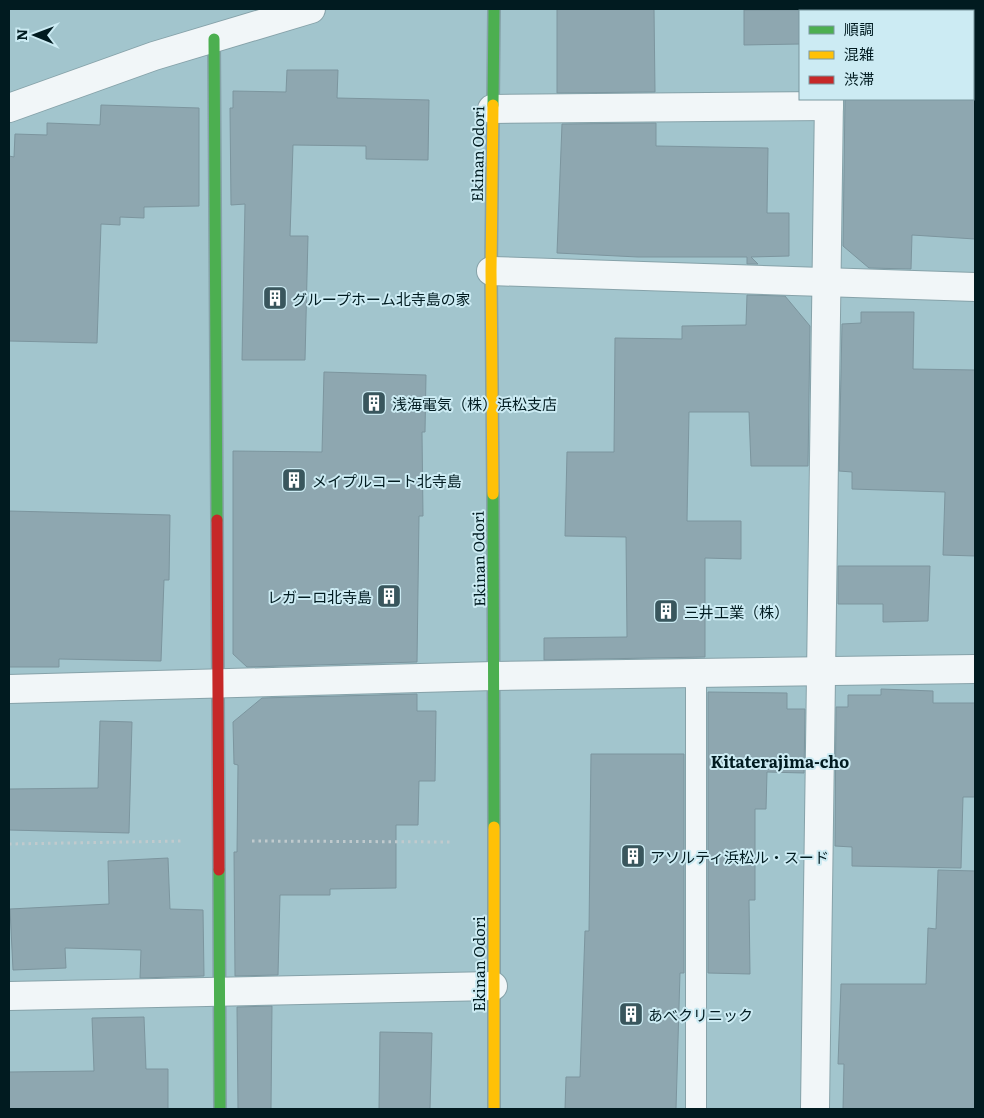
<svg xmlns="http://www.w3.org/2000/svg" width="984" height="1118" font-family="Literata,'Noto Sans JP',serif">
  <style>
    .green { fill: #a5ab8d }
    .building { fill: #8ea7b0; stroke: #7c959e }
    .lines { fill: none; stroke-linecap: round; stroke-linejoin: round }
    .lane-casing { stroke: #86a2a9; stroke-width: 22 }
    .street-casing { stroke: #86a2a9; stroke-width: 30 }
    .fast-casing { stroke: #86a2a9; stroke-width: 14 }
    .slow-casing { stroke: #86a2a9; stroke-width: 14 }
    .jam-casing { stroke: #86a2a9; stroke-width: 14 }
    .path { stroke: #c0cacd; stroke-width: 3; stroke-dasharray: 2.5 4; stroke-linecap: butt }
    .lane { stroke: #f1f6f8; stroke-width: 20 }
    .street { stroke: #f1f6f8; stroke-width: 28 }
    .fast { stroke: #4caf50; stroke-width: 11 }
    .slow { stroke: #ffc107; stroke-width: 11 }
    .jam { stroke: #c62828; stroke-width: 11 }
    .labels { text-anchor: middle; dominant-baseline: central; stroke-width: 4; stroke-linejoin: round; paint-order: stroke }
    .street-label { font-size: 15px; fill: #011b20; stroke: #ccebf3 }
    .poi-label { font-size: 15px; fill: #011b20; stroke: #ccebf3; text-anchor: start }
    .neighbourhood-label { font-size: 16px; font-weight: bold; fill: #011b20; stroke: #ccebf3 }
  </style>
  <rect width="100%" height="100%" fill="#a2c5cd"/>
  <rect class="green" x="844" y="9" width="74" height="2"/>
  <g class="building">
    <polygon points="557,9 654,9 655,92 557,93"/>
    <polygon points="744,10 800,10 800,44 744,45"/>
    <polygon points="287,70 338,70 337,98 429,100 428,160 366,159 366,146 293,145 290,236 308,236 305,360 242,360 245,204 231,205 230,108 233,108 233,91 286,92"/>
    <polygon points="845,99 975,99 975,239 912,235 911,269 869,268 843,246"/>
    <polygon points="101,105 199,108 199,206 144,207 144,218 120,217 120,225 101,224 97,343 9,341 9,156 14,157 15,134 47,135 47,123 100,125"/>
    <polygon points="656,123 656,146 768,148 767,213 789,213 789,256 751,257 758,264 747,264 747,257 638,257 557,253 562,124"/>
    <polygon points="747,295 785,296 810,326 808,466 751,466 749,412 689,412 687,521 741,521 741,559 705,558 705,657 544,660 544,638 627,637 626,537 565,536 567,452 614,452 615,338 682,339 682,326 746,325"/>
    <polygon points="861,312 914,312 913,369 975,370 975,556 943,555 945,492 852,489 852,472 839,471 842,324 861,323"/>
    <polygon points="324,372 426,375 425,432 422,432 423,516 419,516 417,662 247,667 233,654 233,451 322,452"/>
    <polygon points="9,511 170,515 169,580 164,580 161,661 59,659 59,667 9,667"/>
    <polygon points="838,566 930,566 928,621 883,622 883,604 838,604"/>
    <polygon points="881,689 933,691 933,703 975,703 975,797 963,797 961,868 852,866 852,847 835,846 836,707 848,707 848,695 881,695"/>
    <polygon points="708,692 787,693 787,709 805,709 804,773 767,772 766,809 755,809 755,900 749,900 750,974 708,973"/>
    <polygon points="417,694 417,711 436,711 435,781 419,781 418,825 396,825 396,888 330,889 330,895 280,895 278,975 235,976 234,852 237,852 238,765 234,764 233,722 262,698"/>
    <polygon points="100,721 132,722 129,833 9,830 9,789 98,788"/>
    <polygon points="591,754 684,754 684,973 680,973 676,1109 565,1109 566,1077 580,1077 585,931 589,931"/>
    <polygon points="168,858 170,909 203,910 204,976 140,978 141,950 65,948 66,968 13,970 10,909 109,904 108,861"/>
    <polygon points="938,870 975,871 975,1109 843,1109 844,1064 838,1064 841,984 926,984 928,928 936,929"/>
    <polygon points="272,1006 271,1109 238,1109 237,1007"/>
    <polygon points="144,1017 146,1069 168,1069 168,1109 9,1109 9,1072 94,1071 92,1018"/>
    <polygon points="380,1032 432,1033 430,1109 379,1109"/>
  </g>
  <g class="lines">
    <defs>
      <polyline id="lane" points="696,674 696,1109"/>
      <g id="street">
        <polyline points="831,11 831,9"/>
        <polyline points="9,108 154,56 311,9"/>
        <polyline points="492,109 829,106"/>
        <polyline points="491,271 975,287"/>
        <polyline points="9,689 494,676 975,669"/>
        <polyline points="9,996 493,986"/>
        <polyline points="815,1109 829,99"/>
      </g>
      <g id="fast">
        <polyline points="214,39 217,520"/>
        <polyline points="493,105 494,9"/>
        <polyline points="493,494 494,827"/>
        <polyline points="219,870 220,1109"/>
      </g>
      <g id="slow">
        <polyline points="493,494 491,271 493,105"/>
        <polyline points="494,827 494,1109"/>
      </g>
      <polyline id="jam" points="217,520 219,870"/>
    </defs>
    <use href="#lane" class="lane-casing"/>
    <use href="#street" class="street-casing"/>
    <use href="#fast" class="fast-casing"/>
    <use href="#slow" class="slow-casing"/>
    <use href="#jam" class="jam-casing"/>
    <g class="path">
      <polyline points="252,841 452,842"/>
      <polyline points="9,844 184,841"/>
    </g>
    <use href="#lane" class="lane"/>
    <use href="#street" class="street"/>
    <use href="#fast" class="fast"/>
    <use href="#slow" class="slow"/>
    <use href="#jam" class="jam"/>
  </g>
  <defs>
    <symbol id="building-square" viewBox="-11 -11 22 22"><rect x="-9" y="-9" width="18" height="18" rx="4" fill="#39565d" stroke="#ccebf3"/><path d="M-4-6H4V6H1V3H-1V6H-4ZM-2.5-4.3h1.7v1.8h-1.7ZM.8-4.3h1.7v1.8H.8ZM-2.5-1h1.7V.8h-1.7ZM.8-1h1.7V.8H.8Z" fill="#fff"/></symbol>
  </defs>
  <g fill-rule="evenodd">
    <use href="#building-square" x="261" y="284" width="28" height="28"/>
    <use href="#building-square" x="360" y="389" width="28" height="28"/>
    <use href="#building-square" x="280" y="466" width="28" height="28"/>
    <use href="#building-square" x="375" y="582" width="28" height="28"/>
    <use href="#building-square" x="652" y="597" width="28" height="28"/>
    <use href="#building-square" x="619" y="842" width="28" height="28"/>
    <use href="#building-square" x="617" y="1000" width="28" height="28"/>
  </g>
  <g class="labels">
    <g class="street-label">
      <text transform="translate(477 154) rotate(-89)">Ekinan Odori</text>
      <text transform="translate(478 559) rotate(-91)">Ekinan Odori</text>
      <text transform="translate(478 964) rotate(-90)">Ekinan Odori</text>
    </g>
    <g class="poi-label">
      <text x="292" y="298">グループホーム北寺島の家</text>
      <text x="392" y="403">浅海電気（株）浜松支店</text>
      <text x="312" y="480">メイプルコート北寺島</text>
      <text x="372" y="596" text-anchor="end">レガーロ北寺島</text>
      <text x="684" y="611">三井工業（株）</text>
      <text x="650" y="856">アソルティ浜松ル・スード</text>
      <text x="648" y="1014">あべクリニック</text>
    </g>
    <g class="neighbourhood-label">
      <text x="780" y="761">Kitaterajima-cho</text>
    </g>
  </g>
  <rect width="984" height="1118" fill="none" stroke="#011b20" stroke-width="20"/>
  <rect x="799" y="10" width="175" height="90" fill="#ccebf3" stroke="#7b989f"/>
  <rect x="809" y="26" width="25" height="8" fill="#4caf50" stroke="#7b989f"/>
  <text x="844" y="35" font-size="15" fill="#011b20">順調</text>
  <rect x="809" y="51" width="25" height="8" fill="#ffc107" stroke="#7b989f"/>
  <text x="844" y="60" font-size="15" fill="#011b20">混雑</text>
  <rect x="809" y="76" width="25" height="8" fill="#c62828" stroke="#7b989f"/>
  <text x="844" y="85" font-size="15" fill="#011b20">渋滞</text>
  <g transform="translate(35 35) rotate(271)" stroke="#ccebf3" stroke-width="4" paint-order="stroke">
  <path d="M0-4L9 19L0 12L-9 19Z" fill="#011b20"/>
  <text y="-8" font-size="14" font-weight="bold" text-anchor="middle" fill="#011b20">N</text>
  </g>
</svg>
